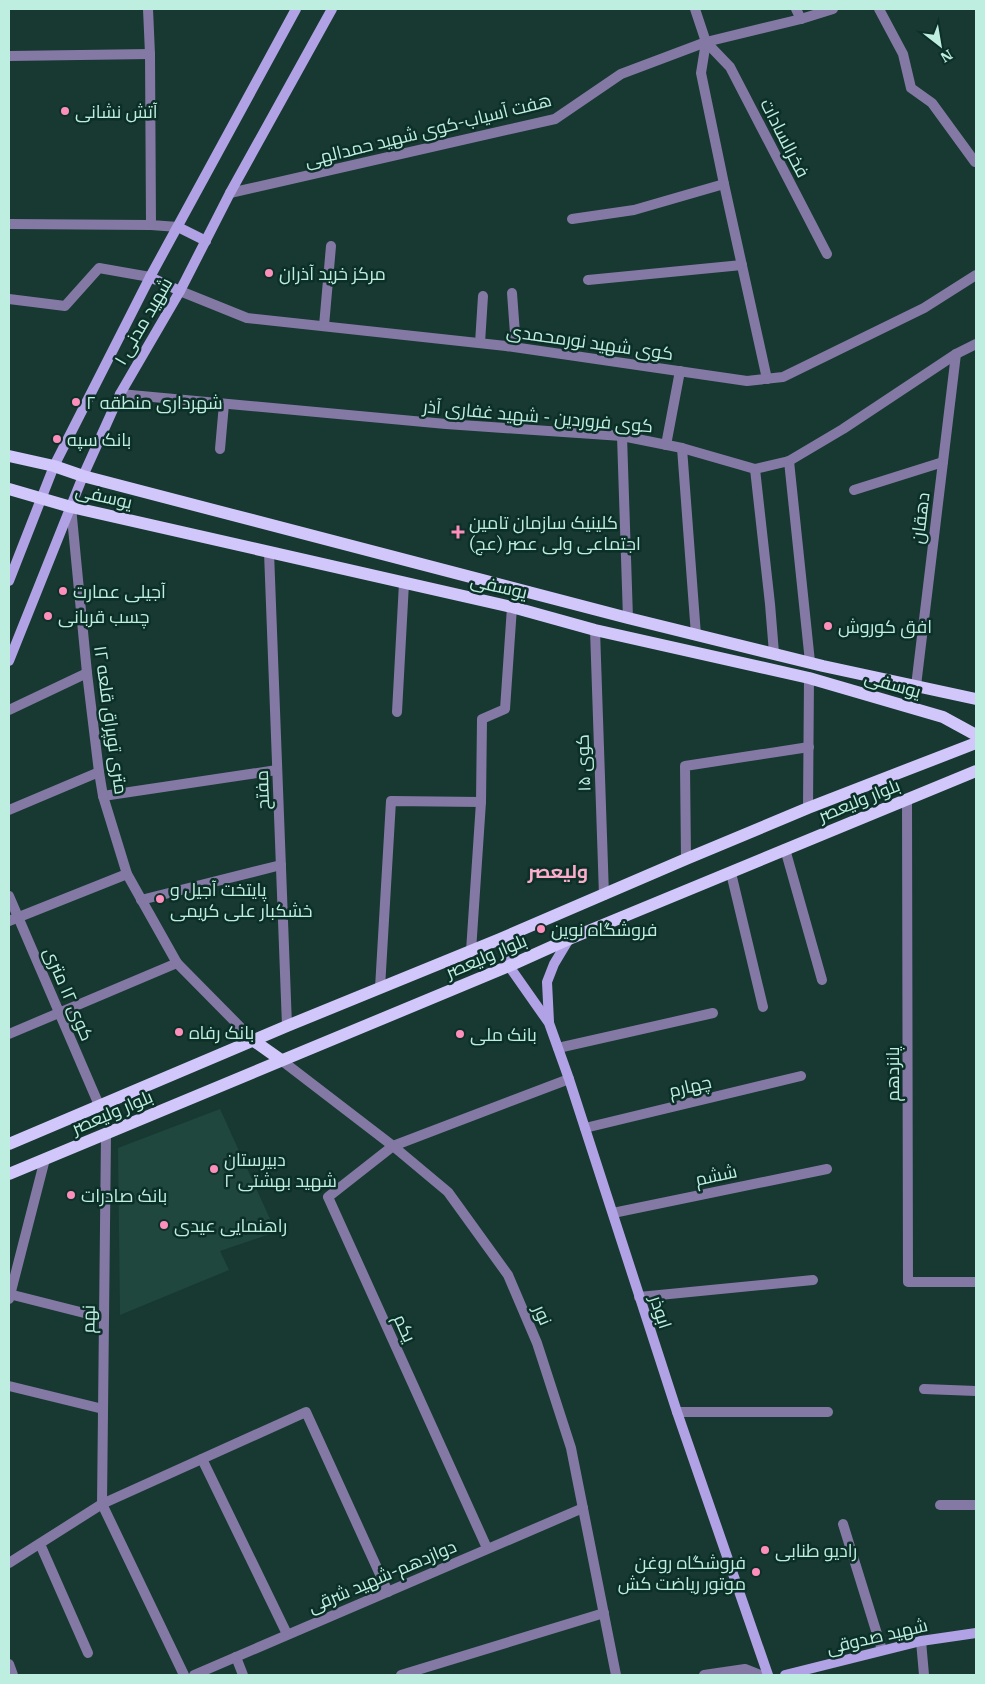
<svg xmlns="http://www.w3.org/2000/svg" width="985" height="1684" font-family="'IBM Plex Serif',Cairo,serif">
  <style>
    .built { fill: #20473d }
    .lines { fill: none; stroke-linecap: round; stroke-linejoin: round }
    .minor { stroke: #8379a4; stroke-width: 10 }
    .tertiary { stroke: #8379a4; stroke-width: 10 }
    .secondary { stroke: #b1a1e5; stroke-width: 10 }
    .primary { stroke: #d2c7fb; stroke-width: 12 }
    .poi-dot { fill: #fe8ebc; stroke: #0c2f27; stroke-width: 2 }
    .labels { text-anchor: middle; dominant-baseline: central; stroke-width: 5; stroke-linejoin: round; paint-order: stroke }
    .poi-label { font-size: 18px; fill: #beeee0; stroke: #0c2f27; text-anchor: start }
    .street-label { font-size: 18px; fill: #beeee0; stroke: #0c2f27 }
    .neighbourhood-label { font-size: 19px; font-weight: bold; fill: #fdadcc; stroke: #0c2f27 }
  </style>
  <rect width="100%" height="100%" fill="#173931"/>
  <polygon class="built" points="220,1109 276,1232 220,1251 229,1270 120,1315 118,1148"/>
  <g class="lines">
    <g class="minor">
      <polyline points="148,9 150,54 151,225 178,227"/>
      <polyline points="796,9 801,19"/>
      <polyline points="879,9 903,54 911,88 932,103 975,162 976,161"/>
      <polyline points="706,42 701,73 724,184 767,379"/>
      <polyline points="706,42 730,67 827,254"/>
      <polyline points="9,56 150,54"/>
      <polyline points="572,219 634,210 724,184"/>
      <polyline points="9,224 151,225"/>
      <polyline points="588,280 742,265"/>
      <polyline points="512,293 516,347"/>
      <polyline points="9,299 65,306 99,268 150,277"/>
      <polyline points="324,326 331,246"/>
      <polyline points="480,343 483,296"/>
      <polyline points="622,436 628,618"/>
      <polyline points="666,445 680,371"/>
      <polyline points="682,448 696,635"/>
      <polyline points="220,449 224,404"/>
      <polyline points="789,461 810,662"/>
      <polyline points="755,469 770,604 774,653"/>
      <polyline points="854,490 943,462"/>
      <polyline points="269,552 287,1026"/>
      <polyline points="595,630 604,895"/>
      <polyline points="916,686 956,354"/>
      <polyline points="9,710 87,673"/>
      <polyline points="397,712 404,583"/>
      <polyline points="103,796 277,770"/>
      <polyline points="907,799 908,1282 976,1282"/>
      <polyline points="808,808 809,678"/>
      <polyline points="9,810 99,772"/>
      <polyline points="785,849 822,980"/>
      <polyline points="686,859 685,766 809,747"/>
      <polyline points="731,873 763,1007"/>
      <polyline points="9,896 99,1105"/>
      <polyline points="141,900 281,865"/>
      <polyline points="9,921 127,874"/>
      <polyline points="471,951 481,802 482,719 505,709 512,607"/>
      <polyline points="380,988 391,801 481,802"/>
      <polyline points="9,1034 177,963"/>
      <polyline points="558,1048 713,1013"/>
      <polyline points="585,1128 801,1076"/>
      <polyline points="106,1134 102,1504 184,1675"/>
      <polyline points="613,1213 827,1169"/>
      <polyline points="9,1294 104,1318"/>
      <polyline points="639,1297 813,1280"/>
      <polyline points="9,1299 45,1159"/>
      <polyline points="9,1386 103,1409"/>
      <polyline points="924,1389 976,1391"/>
      <polyline points="677,1412 828,1412"/>
      <polyline points="202,1459 287,1634"/>
      <polyline points="940,1505 976,1505"/>
      <polyline points="843,1524 882,1650"/>
      <polyline points="40,1544 88,1653"/>
      <polyline points="487,1548 328,1197 393,1146 569,1079"/>
      <polyline points="9,1563 102,1504 306,1412 388,1592"/>
      <polyline points="921,1641 924,1675"/>
      <polyline points="236,1657 243,1675"/>
      <polyline points="9,1664 13,1675"/>
      <polyline points="401,1675 604,1613"/>
    </g>
    <g class="tertiary">
      <polyline points="695,9 706,42"/>
      <polyline points="230,193 555,119 621,74 706,42 801,19 833,9"/>
      <polyline points="180,291 247,318 506,346 747,381 783,377 924,308 976,275"/>
      <polyline points="120,394 446,424 622,436 682,448 755,469 789,461 843,429 956,354 976,344"/>
      <polyline points="71,507 87,673 99,772 103,796 127,874 177,963 254,1041"/>
      <polyline points="281,1060 393,1146 448,1192 508,1275 537,1343 571,1448 616,1675"/>
      <polyline points="194,1675 583,1508"/>
      <polyline points="704,1675 745,1669 760,1675"/>
    </g>
    <g class="secondary">
      <polyline points="178,227 206,241"/>
      <polyline points="150,277 180,291"/>
      <polyline points="9,581 54,466 150,277 296,9"/>
      <polyline points="9,661 83,476 120,394 180,291 230,193 332,9"/>
      <polyline points="500,939 509,966 549,1023 569,1079 677,1412 768,1675"/>
      <polyline points="549,1022 547,982 554,964 569,939"/>
      <polyline points="785,1675 921,1641 976,1633"/>
    </g>
    <g class="primary">
      <polyline points="9,456 54,466 83,476 628,618 823,666 976,699"/>
      <polyline points="9,489 71,507 512,607 595,630 809,678 943,717 976,735"/>
      <polyline points="254,1041 281,1060"/>
      <polyline points="9,1144 287,1026 500,939 686,859 808,808 976,743"/>
      <polyline points="9,1174 509,966 569,939 976,771"/>
    </g>
  </g>
  <g class="poi-dot">
    <circle cx="65" cy="111" r="5"/>
    <circle cx="269" cy="273" r="5"/>
    <circle cx="76" cy="402" r="5"/>
    <circle cx="57" cy="439" r="5"/>
    <path d="M455.5 524.5h5v5h5v5h-5v5h-5v-5h-5v-5h5z"/>
    <circle cx="63" cy="591" r="5"/>
    <circle cx="48" cy="616" r="5"/>
    <circle cx="828" cy="626" r="5"/>
    <circle cx="160" cy="899" r="5"/>
    <circle cx="541" cy="929" r="5"/>
    <circle cx="179" cy="1032" r="5"/>
    <circle cx="460" cy="1034" r="5"/>
    <circle cx="214" cy="1169" r="5"/>
    <circle cx="71" cy="1195" r="5"/>
    <circle cx="164" cy="1225" r="5"/>
    <circle cx="765" cy="1550" r="5"/>
    <circle cx="756" cy="1572" r="5"/>
  </g>
  <g class="labels">
    <g class="poi-label">
      <text x="75" y="111">آتش نشانی</text>
      <text x="279" y="273">مرکز خرید آذران</text>
      <text x="86" y="402">شهرداری منطقه ۲</text>
      <text x="67" y="439">بانک سپه</text>
      <text x="469" y="522">کلینیک سازمان تامین<tspan x="469" dy="21">اجتماعی ولی عصر (عج)</tspan></text>
      <text x="73" y="591">آجیلی عمارت</text>
      <text x="58" y="616">چسب قربانی</text>
      <text x="838" y="626">افق کوروش</text>
      <text x="170" y="889">پایتخت آجیل و<tspan x="170" dy="21">خشکبار علی کریمی</tspan></text>
      <text x="551" y="929">فروشگاه نوین</text>
      <text x="189" y="1032">بانک رفاه</text>
      <text x="470" y="1034">بانک ملی</text>
      <text x="224" y="1159">دبیرستان<tspan x="224" dy="21">شهید بهشتی ۲</tspan></text>
      <text x="81" y="1195">بانک صادرات</text>
      <text x="174" y="1225">راهنمایی عیدی</text>
      <text x="775" y="1550">رادیو طنابی</text>
      <text x="746" y="1562" text-anchor="end">فروشگاه روغن<tspan x="746" dy="21">موتور ریاضت کش</tspan></text>
    </g>
    <g class="street-label">
      <text transform="translate(428 130) rotate(-14)">هفت آسیاب-کوی شهید حمدالهی</text>
      <text transform="translate(785 138) rotate(63)">فخرالسادات</text>
      <text transform="translate(143 321) rotate(-60)">شهید مدنی ۱</text>
      <text transform="translate(590 342) rotate(8)">کوی شهید نورمحمدی</text>
      <text transform="translate(538 416) rotate(5)">کوی فروردین - شهید غفاری آذر</text>
      <text transform="translate(104 496) rotate(13)">یوسفی</text>
      <text transform="translate(920 518) rotate(-83)">دهقان</text>
      <text transform="translate(499 586) rotate(13)">یوسفی</text>
      <text transform="translate(893 684) rotate(16)">یوسفی</text>
      <text transform="translate(111 720) rotate(82)">۱۲ متری توپراق قلعه</text>
      <text transform="translate(583 763) rotate(-92)">کوی ۱۵</text>
      <text transform="translate(262 790) rotate(-92)">مفتح</text>
      <text transform="translate(859 800) rotate(-22)">بلوار ولیعصر</text>
      <text transform="translate(486 956) rotate(-23)">بلوار ولیعصر</text>
      <text transform="translate(69 994) rotate(67)">کوی ۱۲ متری</text>
      <text transform="translate(892 1074) rotate(-90)">پانزدهم</text>
      <text transform="translate(690 1086) rotate(-13)">چهارم</text>
      <text transform="translate(112 1112) rotate(-23)">بلوار ولیعصر</text>
      <text transform="translate(716 1175) rotate(-12)">ششم</text>
      <text transform="translate(661 1312) rotate(72)">ابوذر</text>
      <text transform="translate(543 1315) rotate(67)">نور</text>
      <text transform="translate(88 1319) rotate(-89)">نهم</text>
      <text transform="translate(405 1328) rotate(66)">یکم</text>
      <text transform="translate(382 1576) rotate(-23)">دوازدهم-شهید شرقی</text>
      <text transform="translate(877 1636) rotate(-13)">شهید صدوقی</text>
    </g>
    <g class="neighbourhood-label">
      <text x="558" y="871">ولیعصر</text>
    </g>
  </g>
  <rect width="985" height="1684" fill="none" stroke="#beeee0" stroke-width="20"/>
  <g transform="translate(940 45) rotate(149)" stroke="#0c2f27" stroke-width="4" paint-order="stroke">
  <path d="M0-4L9 19L0 12L-9 19Z" fill="#beeee0"/>
  <text y="-8" font-size="14" font-weight="bold" text-anchor="middle" fill="#beeee0">N</text>
  </g>
</svg>
